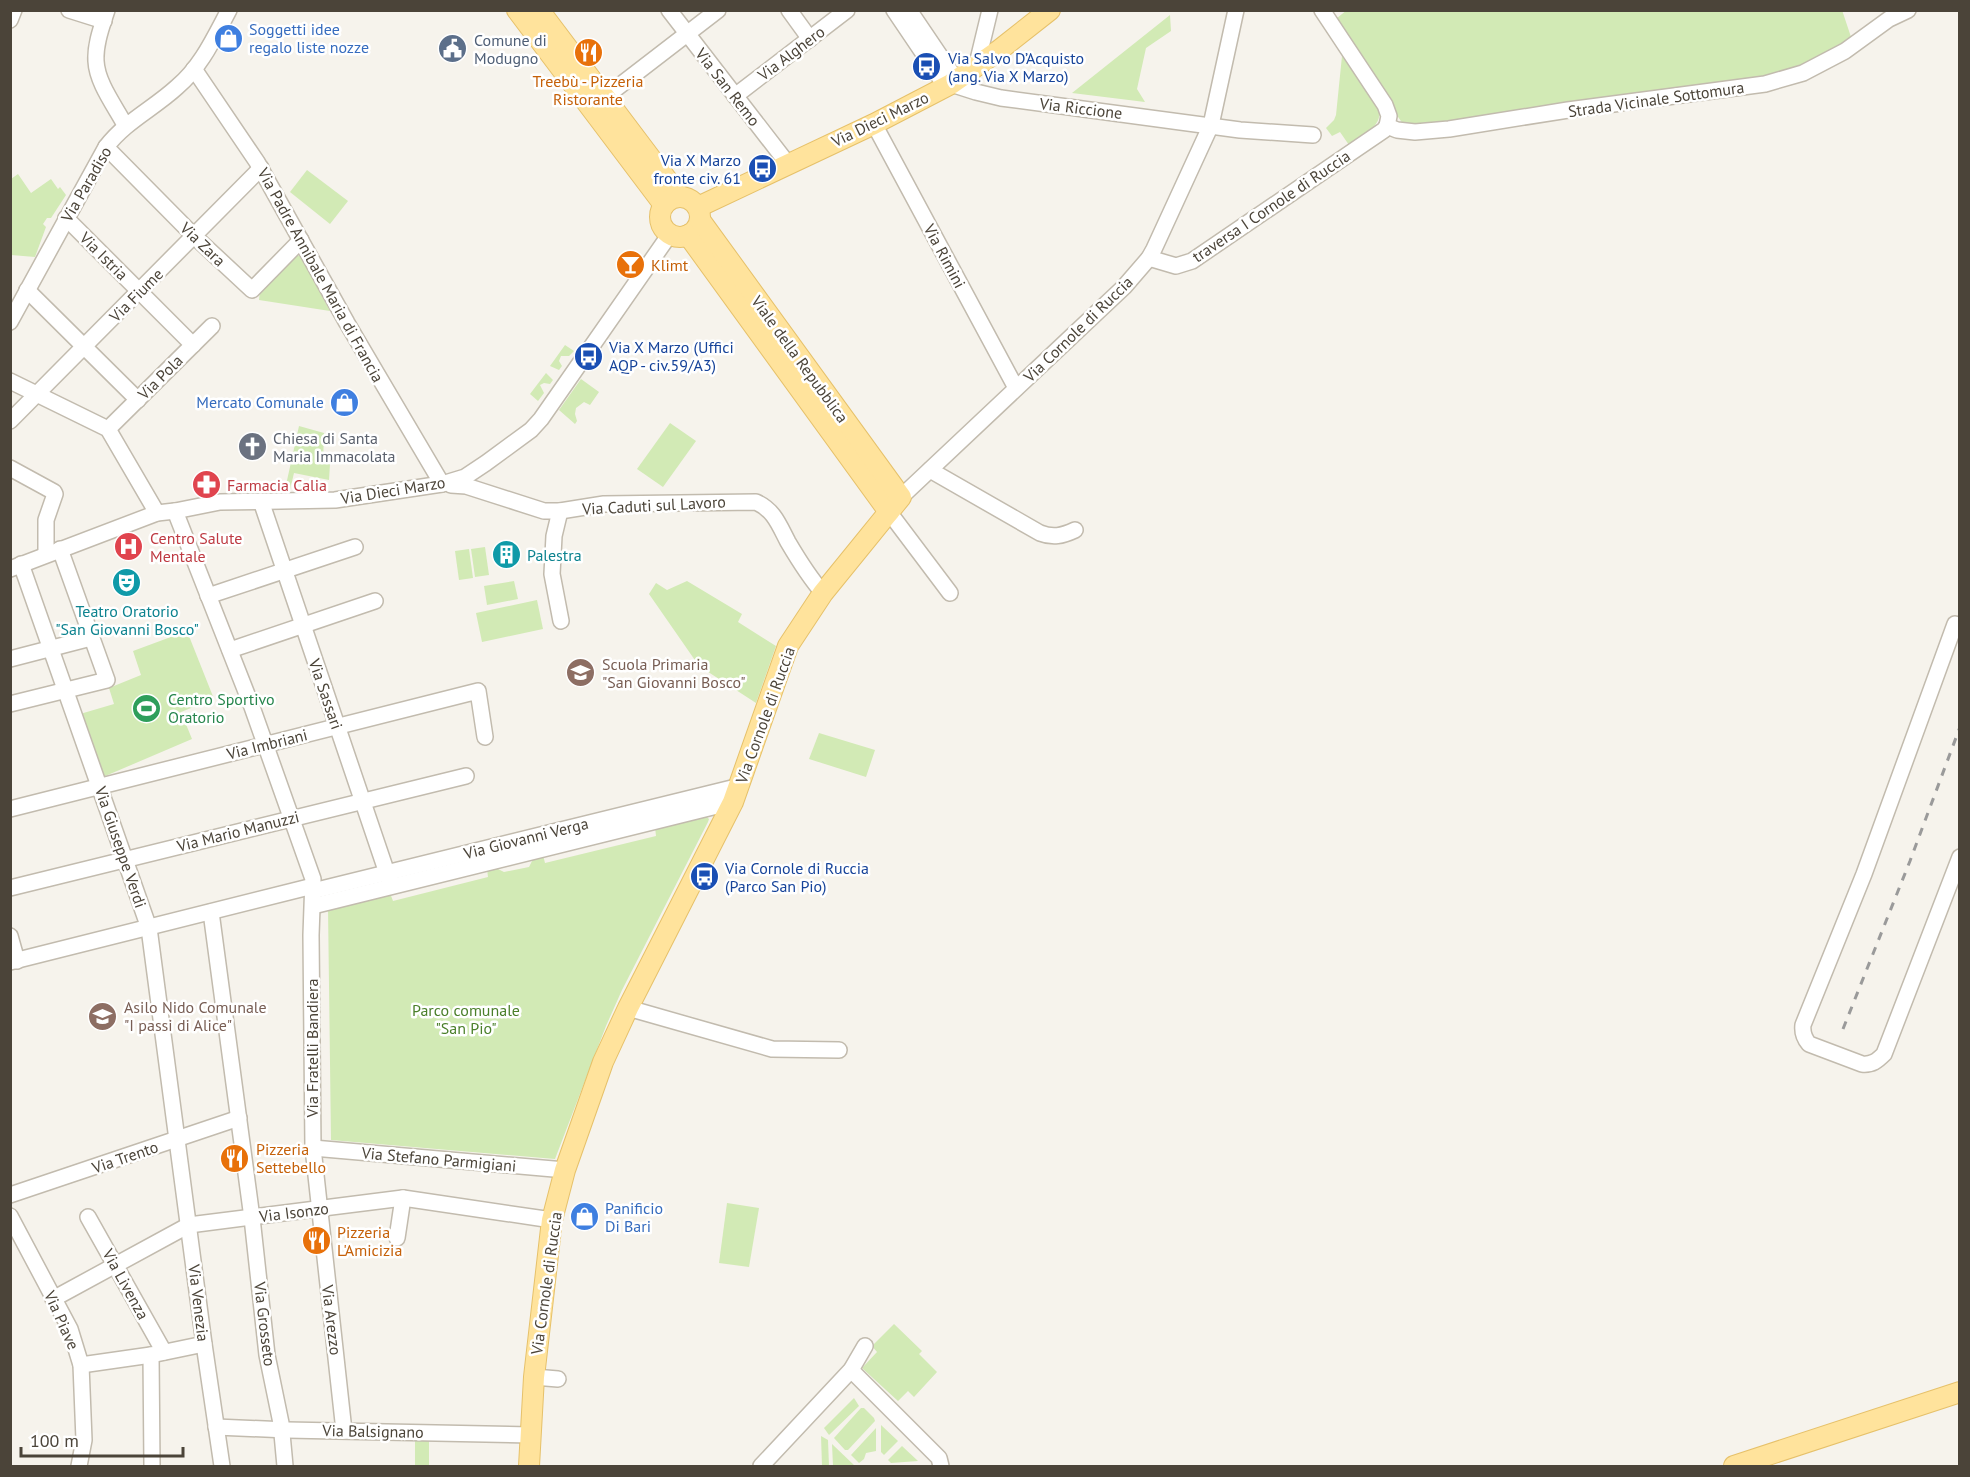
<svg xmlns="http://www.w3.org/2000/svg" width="1970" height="1477" font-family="'PT Sans',sans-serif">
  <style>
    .green { fill: #d2eab5 }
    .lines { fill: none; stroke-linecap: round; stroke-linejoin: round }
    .minor-casing { stroke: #c2bbae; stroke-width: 18 }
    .major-casing { stroke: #e6c16a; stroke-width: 22 }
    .minor { stroke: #fff; stroke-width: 15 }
    .major { stroke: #ffe39c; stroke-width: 20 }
    .rail { stroke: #9a9a9a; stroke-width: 3; stroke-dasharray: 8 8; stroke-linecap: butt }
    .labels { text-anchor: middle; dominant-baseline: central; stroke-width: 5; stroke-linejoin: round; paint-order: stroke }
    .shop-label { font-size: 16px; fill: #366cbe; stroke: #fff; text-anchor: start }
    .service-label { font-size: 16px; fill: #4e5e75; stroke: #fff; text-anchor: start }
    .street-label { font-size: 16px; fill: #4b4439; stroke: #fff }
    .transit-label { font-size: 16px; fill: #164399; stroke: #fff; text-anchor: start }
    .food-label { font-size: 16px; fill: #c56008; stroke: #fff; text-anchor: start }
    .worship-label { font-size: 16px; fill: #5b616d; stroke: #fff; text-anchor: start }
    .health-label { font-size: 16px; fill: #be3a42; stroke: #fff; text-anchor: start }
    .culture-label { font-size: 16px; fill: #0d838f; stroke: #fff; text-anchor: start }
    .education-label { font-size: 16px; fill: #785e54; stroke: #fff; text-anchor: start }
    .leisure-label { font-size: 16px; fill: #27864d; stroke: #fff; text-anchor: start }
    .park-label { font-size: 16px; fill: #4a7f2a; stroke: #fff }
  </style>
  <rect width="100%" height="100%" fill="#f6f3ec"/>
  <g class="green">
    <polygon points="1347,10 1842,10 1852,40 1811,64 1778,74 1568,110 1419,128 1403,124 1340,34 1337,18"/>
    <polygon points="1170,15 1171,31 1146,48 1137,89 1145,102 1072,93"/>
    <path d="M1342 56 1379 109C1383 127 1361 136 1349 145L1340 132 1332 136 1326 128 1334 120 1336 115Z"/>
    <polygon points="307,170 348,201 330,224 290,192"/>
    <polygon points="18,174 31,193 51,179 58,189 60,187 66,195 51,218 47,218 43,224 46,227 35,257 11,255 11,179"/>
    <polygon points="296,254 301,257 330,311 259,300 260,290"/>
    <polygon points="565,345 574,351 569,356 561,356 559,361 562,366 559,370 550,366"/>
    <polygon points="546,373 553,380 550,384 544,383 540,385 544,393 538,401 530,394"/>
    <polygon points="581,379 599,392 590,405 584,402 576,408 575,414 577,421 575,424 559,410"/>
    <polygon points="670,423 696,441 663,487 637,469"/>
    <polygon points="299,426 324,433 323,463 330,464 329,480 294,473 289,494 284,494"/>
    <polygon points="485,547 489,575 475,577 471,549"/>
    <polygon points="469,549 473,578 459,580 455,551"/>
    <polygon points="514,581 518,599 487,605 484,586"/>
    <polygon points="687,581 742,614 738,622 776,646 756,703 699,666 649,594 656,583 667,590"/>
    <polygon points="537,600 543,629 482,642 476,613"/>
    <polygon points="187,631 214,699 181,712 192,739 103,777 80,714 114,704 109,688 141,675 133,651"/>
    <polygon points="819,733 875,750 866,777 809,759"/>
    <polygon points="706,816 709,819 708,822 622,990 606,1026 555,1159 331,1140 328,908 390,893 393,901 488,877 487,869 494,867 504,872 529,867 534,857 543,855 545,863 656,836 655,827"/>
    <polygon points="727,1203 759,1208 749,1267 719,1263"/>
    <polygon points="894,1324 922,1351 919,1354 937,1372 914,1397 908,1391 898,1401 862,1368 877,1352 872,1346"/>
    <polygon points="854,1398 859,1406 829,1435 824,1428"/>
    <polygon points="861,1408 864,1408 874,1418 875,1421 848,1450 845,1450 834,1438"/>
    <polygon points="881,1425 898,1441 884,1455 881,1452"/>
    <polygon points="876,1428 876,1451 866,1453 864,1459 859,1463 851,1455"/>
    <polygon points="821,1436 828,1440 829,1466 822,1466"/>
    <rect x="415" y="1440" width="14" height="26"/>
    <polygon points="832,1444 855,1466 833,1466"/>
    <polygon points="902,1446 918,1461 891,1463 888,1460"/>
  </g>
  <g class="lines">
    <defs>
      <g id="minor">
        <polyline points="69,10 104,21"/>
        <path d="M107 10C102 26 95 44 96 61 97 83 115 106 125 125"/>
        <polyline points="669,10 788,164"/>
        <polyline points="789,10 810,39"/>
        <polyline points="894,10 946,87"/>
        <polyline points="909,10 957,81"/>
        <polyline points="1322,10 1385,105 1389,116 1387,126"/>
        <polyline points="10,20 14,10"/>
        <polyline points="976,68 990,10"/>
        <polyline points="194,69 257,162 347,323 442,484"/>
        <polyline points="951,84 976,92 1001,98 1240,130 1313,135"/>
        <polyline points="735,96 847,10"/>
        <polyline points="605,97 718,10"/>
        <polyline points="874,124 1016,388"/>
        <polyline points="1387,126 1397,130 1415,132 1449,129 1568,110 1765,84 1803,73 1845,51 1889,19 1908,10"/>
        <polyline points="106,147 194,236 252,290 301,240"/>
        <polyline points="66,218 193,345"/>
        <polyline points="1149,258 1176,266 1192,261 1384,130 1387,126"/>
        <polyline points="27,290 138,400"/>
        <path d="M10 322 106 147C126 121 153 109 177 87 201 67 214 38 229 10"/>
        <polyline points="10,381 108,429 157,513"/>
        <polyline points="10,421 261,168"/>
        <polyline points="108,429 212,326"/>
        <polyline points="10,468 54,492 55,494 46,520 46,554"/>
        <path d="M930 470 1040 533C1053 538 1062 536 1075 530"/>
        <path d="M451 485 466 486 544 511H560L604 504 756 502C774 510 779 525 788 542 798 559 810 578 823 593"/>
        <polyline points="901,497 1124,287 1149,258 1154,249 1211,125 1236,10"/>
        <polyline points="261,501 390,882"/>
        <polyline points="175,511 252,707 313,879 311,935 313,1148 344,1431"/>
        <polyline points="560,511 554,536 552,574 561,621"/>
        <polyline points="889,512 950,593"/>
        <polyline points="21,564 149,928 204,1344 222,1466"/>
        <polyline points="10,569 157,513 175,511 220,502 335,500 442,484 465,477 486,463 531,430 541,419 670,234"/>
        <polyline points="208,596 355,547"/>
        <path d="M1955 624 1864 874 1803 1025C1802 1033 1804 1038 1809 1044L1862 1064C1872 1065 1877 1061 1884 1054L1960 857"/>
        <polyline points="230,650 375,601"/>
        <polyline points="10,659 91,638"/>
        <polyline points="10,704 107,680 60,549"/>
        <polyline points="10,809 478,691 485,737"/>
        <polyline points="10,888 466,776"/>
        <polyline points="313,891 740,786"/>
        <polyline points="313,906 733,802"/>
        <polyline points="211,912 252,1218 267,1355 281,1423 285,1466"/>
        <polyline points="10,936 17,961"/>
        <polyline points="10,962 313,886"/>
        <polyline points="628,1008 772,1049 839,1050"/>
        <polyline points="313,1148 565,1170"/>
        <polyline points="10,1195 239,1118"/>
        <polyline points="10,1216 70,1329 81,1365 84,1440 79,1466"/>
        <polyline points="88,1217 164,1352"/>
        <polyline points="397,1238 403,1198"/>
        <polyline points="53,1299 189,1225 403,1198 552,1220"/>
        <polyline points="151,1355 152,1466"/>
        <polyline points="81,1365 151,1355 204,1344"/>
        <polyline points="851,1370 939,1458 941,1466"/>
        <polyline points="534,1377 558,1379"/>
        <polyline points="216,1427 287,1430 530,1435"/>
        <polyline points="761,1466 851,1370 865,1346"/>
      </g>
      <g id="major">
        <polyline points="517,10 664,205"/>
        <polyline points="539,10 680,197"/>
        <circle cx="680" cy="217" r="20"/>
        <polyline points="698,207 874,124 951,84 998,51 1050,10"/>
        <polyline points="688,235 889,512"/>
        <polyline points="529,1466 534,1377 552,1220 565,1170 603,1062 628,1008 733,802 788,646 823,593 901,497 700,220"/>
        <polyline points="1734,1466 1960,1392"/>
      </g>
    </defs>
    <use href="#minor" class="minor-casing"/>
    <use href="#major" class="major-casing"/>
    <use href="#minor" class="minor"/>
    <use href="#major" class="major"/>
    <polyline class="rail" points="1843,1029 1910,861 1960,727"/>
  </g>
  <defs>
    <symbol id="shop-disc" viewBox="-11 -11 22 22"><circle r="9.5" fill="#3f7fe0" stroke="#fff"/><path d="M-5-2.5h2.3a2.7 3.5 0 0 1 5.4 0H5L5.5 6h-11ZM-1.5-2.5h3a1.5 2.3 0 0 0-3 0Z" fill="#fff"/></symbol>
    <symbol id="civic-disc" viewBox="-11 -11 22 22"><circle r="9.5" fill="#5c6f8a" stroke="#fff"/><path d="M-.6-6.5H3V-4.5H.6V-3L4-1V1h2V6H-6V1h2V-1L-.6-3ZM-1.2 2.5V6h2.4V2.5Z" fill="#fff"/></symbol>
    <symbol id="restaurant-disc" viewBox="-11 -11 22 22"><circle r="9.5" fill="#e8710a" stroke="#fff"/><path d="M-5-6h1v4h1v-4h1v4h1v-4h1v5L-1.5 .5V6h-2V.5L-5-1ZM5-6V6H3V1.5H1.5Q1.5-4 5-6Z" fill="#fff"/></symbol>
    <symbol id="bus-disc" viewBox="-11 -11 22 22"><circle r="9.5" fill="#1a4fb4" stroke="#fff"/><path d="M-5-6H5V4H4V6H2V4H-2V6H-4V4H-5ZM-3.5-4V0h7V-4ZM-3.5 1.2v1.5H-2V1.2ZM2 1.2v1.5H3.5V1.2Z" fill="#fff"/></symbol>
    <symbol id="bar-disc" viewBox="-11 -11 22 22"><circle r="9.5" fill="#e8710a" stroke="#fff"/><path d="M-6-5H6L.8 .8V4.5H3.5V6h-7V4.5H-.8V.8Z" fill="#fff"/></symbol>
    <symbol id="church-disc" viewBox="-11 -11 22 22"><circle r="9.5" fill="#6b7280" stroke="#fff"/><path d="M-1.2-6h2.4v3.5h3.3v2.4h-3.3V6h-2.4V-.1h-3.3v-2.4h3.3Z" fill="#fff"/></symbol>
    <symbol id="pharmacy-disc" viewBox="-11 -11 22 22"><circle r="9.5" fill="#e0444e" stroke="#fff"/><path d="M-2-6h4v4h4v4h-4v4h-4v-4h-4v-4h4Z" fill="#fff"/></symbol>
    <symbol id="hospital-disc" viewBox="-11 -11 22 22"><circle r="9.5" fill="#e0444e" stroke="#fff"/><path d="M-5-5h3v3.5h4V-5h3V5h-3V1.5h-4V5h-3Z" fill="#fff"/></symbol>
    <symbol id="building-disc" viewBox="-11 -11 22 22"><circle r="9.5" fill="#0f9aa8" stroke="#fff"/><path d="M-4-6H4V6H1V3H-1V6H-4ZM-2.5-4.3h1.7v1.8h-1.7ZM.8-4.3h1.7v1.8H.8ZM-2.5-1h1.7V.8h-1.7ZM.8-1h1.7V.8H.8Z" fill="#fff"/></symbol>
    <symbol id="theatre-disc" viewBox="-11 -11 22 22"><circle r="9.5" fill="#0f9aa8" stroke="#fff"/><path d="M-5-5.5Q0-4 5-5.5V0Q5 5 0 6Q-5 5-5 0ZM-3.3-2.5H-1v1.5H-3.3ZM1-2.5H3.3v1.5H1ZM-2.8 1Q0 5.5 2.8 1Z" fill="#fff"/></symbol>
    <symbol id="school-disc" viewBox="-11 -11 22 22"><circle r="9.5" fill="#8d6e63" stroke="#fff"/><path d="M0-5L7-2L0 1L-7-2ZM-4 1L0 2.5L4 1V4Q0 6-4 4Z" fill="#fff"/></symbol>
    <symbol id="stadium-disc" viewBox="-11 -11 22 22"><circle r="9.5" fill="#2e9e5b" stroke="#fff"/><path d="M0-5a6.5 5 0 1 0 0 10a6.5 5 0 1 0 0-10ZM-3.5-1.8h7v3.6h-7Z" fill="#fff"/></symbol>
  </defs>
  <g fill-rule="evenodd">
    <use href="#shop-disc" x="212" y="22" width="33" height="33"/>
    <use href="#civic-disc" x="436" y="32" width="33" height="33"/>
    <use href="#restaurant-disc" x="572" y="36" width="33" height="33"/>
    <use href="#bus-disc" x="910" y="50" width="33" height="33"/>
    <use href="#bus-disc" x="746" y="152" width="33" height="33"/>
    <use href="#bar-disc" x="614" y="248" width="33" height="33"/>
    <use href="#bus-disc" x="572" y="340" width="33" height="33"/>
    <use href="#shop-disc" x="328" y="386" width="33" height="33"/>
    <use href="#church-disc" x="236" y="430" width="33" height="33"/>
    <use href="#pharmacy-disc" x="190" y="468" width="33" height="33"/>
    <use href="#hospital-disc" x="112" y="530" width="33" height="33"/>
    <use href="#building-disc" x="490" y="538" width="33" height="33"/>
    <use href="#theatre-disc" x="110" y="566" width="33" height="33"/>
    <use href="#school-disc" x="564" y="656" width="33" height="33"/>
    <use href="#stadium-disc" x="130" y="692" width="33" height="33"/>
    <use href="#bus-disc" x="688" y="860" width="33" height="33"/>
    <use href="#school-disc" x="86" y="1000" width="33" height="33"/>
    <use href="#restaurant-disc" x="218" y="1142" width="33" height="33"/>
    <use href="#shop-disc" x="568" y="1200" width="33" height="33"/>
    <use href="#restaurant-disc" x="300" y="1224" width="33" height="33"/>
  </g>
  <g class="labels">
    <g class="shop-label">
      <text x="249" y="29">Soggetti idee<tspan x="249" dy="18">regalo liste nozze</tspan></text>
      <text x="324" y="402" text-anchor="end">Mercato Comunale</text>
      <text x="605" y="1208">Panificio<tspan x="605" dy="18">Di Bari</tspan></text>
    </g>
    <g class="service-label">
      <text x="474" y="40">Comune di<tspan x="474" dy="18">Modugno</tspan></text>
    </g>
    <g class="street-label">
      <text transform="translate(791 53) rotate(-37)">Via Alghero</text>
      <text transform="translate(728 87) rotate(52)">Via San Remo</text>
      <text transform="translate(1656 99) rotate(-8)">Strada Vicinale Sottomura</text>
      <text transform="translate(1081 108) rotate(7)">Via Riccione</text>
      <text transform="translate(880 119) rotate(-26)">Via Dieci Marzo</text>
      <text transform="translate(86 184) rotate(-60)">Via Paradiso</text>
      <text transform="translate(1271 206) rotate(-34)">traversa I Cornole di Ruccia</text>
      <text transform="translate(203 244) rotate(44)">Via Zara</text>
      <text transform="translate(104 256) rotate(45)">Via Istria</text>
      <text transform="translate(945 256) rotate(62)">Via Rimini</text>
      <text transform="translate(321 275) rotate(61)">Via Padre Annibale Maria di Francia</text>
      <text transform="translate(136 295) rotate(-45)">Via Fiume</text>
      <text transform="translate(1078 329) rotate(-44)">Via Cornole di Ruccia</text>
      <text transform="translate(800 359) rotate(54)">Viale della Repubblica</text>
      <text transform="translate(160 377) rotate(-45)">Via Pola</text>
      <text transform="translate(393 490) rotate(-9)">Via Dieci Marzo</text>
      <text transform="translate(654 505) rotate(-3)">Via Caduti sul Lavoro</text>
      <text transform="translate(326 694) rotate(71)">Via Sassari</text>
      <text transform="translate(765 715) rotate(-70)">Via Cornole di Ruccia</text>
      <text transform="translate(267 744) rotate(-14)">Via Imbriani</text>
      <text transform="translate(238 831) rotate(-14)">Via Mario Manuzzi</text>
      <text transform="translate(526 838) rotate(-14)">Via Giovanni Verga</text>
      <text transform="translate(121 847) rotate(71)">Via Giuseppe Verdi</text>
      <text transform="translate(312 1048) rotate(-90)">Via Fratelli Bandiera</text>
      <text transform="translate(125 1157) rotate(-19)">Via Trento</text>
      <text transform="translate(439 1159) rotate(5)">Via Stefano Parmigiani</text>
      <text transform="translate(294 1212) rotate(-7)">Via Isonzo</text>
      <text transform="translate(546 1283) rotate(-82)">Via Cornole di Ruccia</text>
      <text transform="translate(126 1284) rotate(61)">Via Livenza</text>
      <text transform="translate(199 1303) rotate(83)">Via Venezia</text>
      <text transform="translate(62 1320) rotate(66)">Via Piave</text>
      <text transform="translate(332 1320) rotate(83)">Via Arezzo</text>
      <text transform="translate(265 1324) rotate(83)">Via Grosseto</text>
      <text transform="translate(373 1431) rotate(1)">Via Balsignano</text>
    </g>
    <g class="transit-label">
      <text x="948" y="58">Via Salvo D’Acquisto<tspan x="948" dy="18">(ang. Via X Marzo)</tspan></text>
      <text x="741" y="160" text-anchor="end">Via X Marzo<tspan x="741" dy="18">fronte civ. 61</tspan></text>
      <text x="609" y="347">Via X Marzo (Uffici<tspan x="609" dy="18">AQP - civ.59/A3)</tspan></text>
      <text x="725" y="868">Via Cornole di Ruccia<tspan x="725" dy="18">(Parco San Pio)</tspan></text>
    </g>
    <g class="food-label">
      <text x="588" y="81" text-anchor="middle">Treebù - Pizzeria<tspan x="588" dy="18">Ristorante</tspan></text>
      <text x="651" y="265">Klimt</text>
      <text x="256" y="1149">Pizzeria<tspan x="256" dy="18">Settebello</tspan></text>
      <text x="337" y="1232">Pizzeria<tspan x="337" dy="18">L'Amicizia</tspan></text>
    </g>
    <g class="worship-label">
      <text x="273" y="438">Chiesa di Santa<tspan x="273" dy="18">Maria Immacolata</tspan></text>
    </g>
    <g class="health-label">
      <text x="227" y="485">Farmacia Calia</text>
      <text x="150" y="538">Centro Salute<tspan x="150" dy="18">Mentale</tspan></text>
    </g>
    <g class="culture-label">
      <text x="527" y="555">Palestra</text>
      <text x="127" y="611" text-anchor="middle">Teatro Oratorio<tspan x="127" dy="18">"San Giovanni Bosco"</tspan></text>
    </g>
    <g class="education-label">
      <text x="602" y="664">Scuola Primaria<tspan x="602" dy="18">"San Giovanni Bosco"</tspan></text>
      <text x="124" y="1007">Asilo Nido Comunale<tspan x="124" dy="18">"I passi di Alice"</tspan></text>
    </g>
    <g class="leisure-label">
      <text x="168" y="699">Centro Sportivo<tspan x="168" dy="18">Oratorio</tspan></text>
    </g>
    <g class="park-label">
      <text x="466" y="1010">Parco comunale<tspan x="466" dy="18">"San Pio"</tspan></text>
    </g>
  </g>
  <rect width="1970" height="1477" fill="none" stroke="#4b4439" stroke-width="24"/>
  <path d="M21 1447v9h162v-9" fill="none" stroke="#4b4439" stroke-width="3"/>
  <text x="30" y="1447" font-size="18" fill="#4b4439" stroke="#ffffff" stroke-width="4.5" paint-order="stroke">100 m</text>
</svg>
